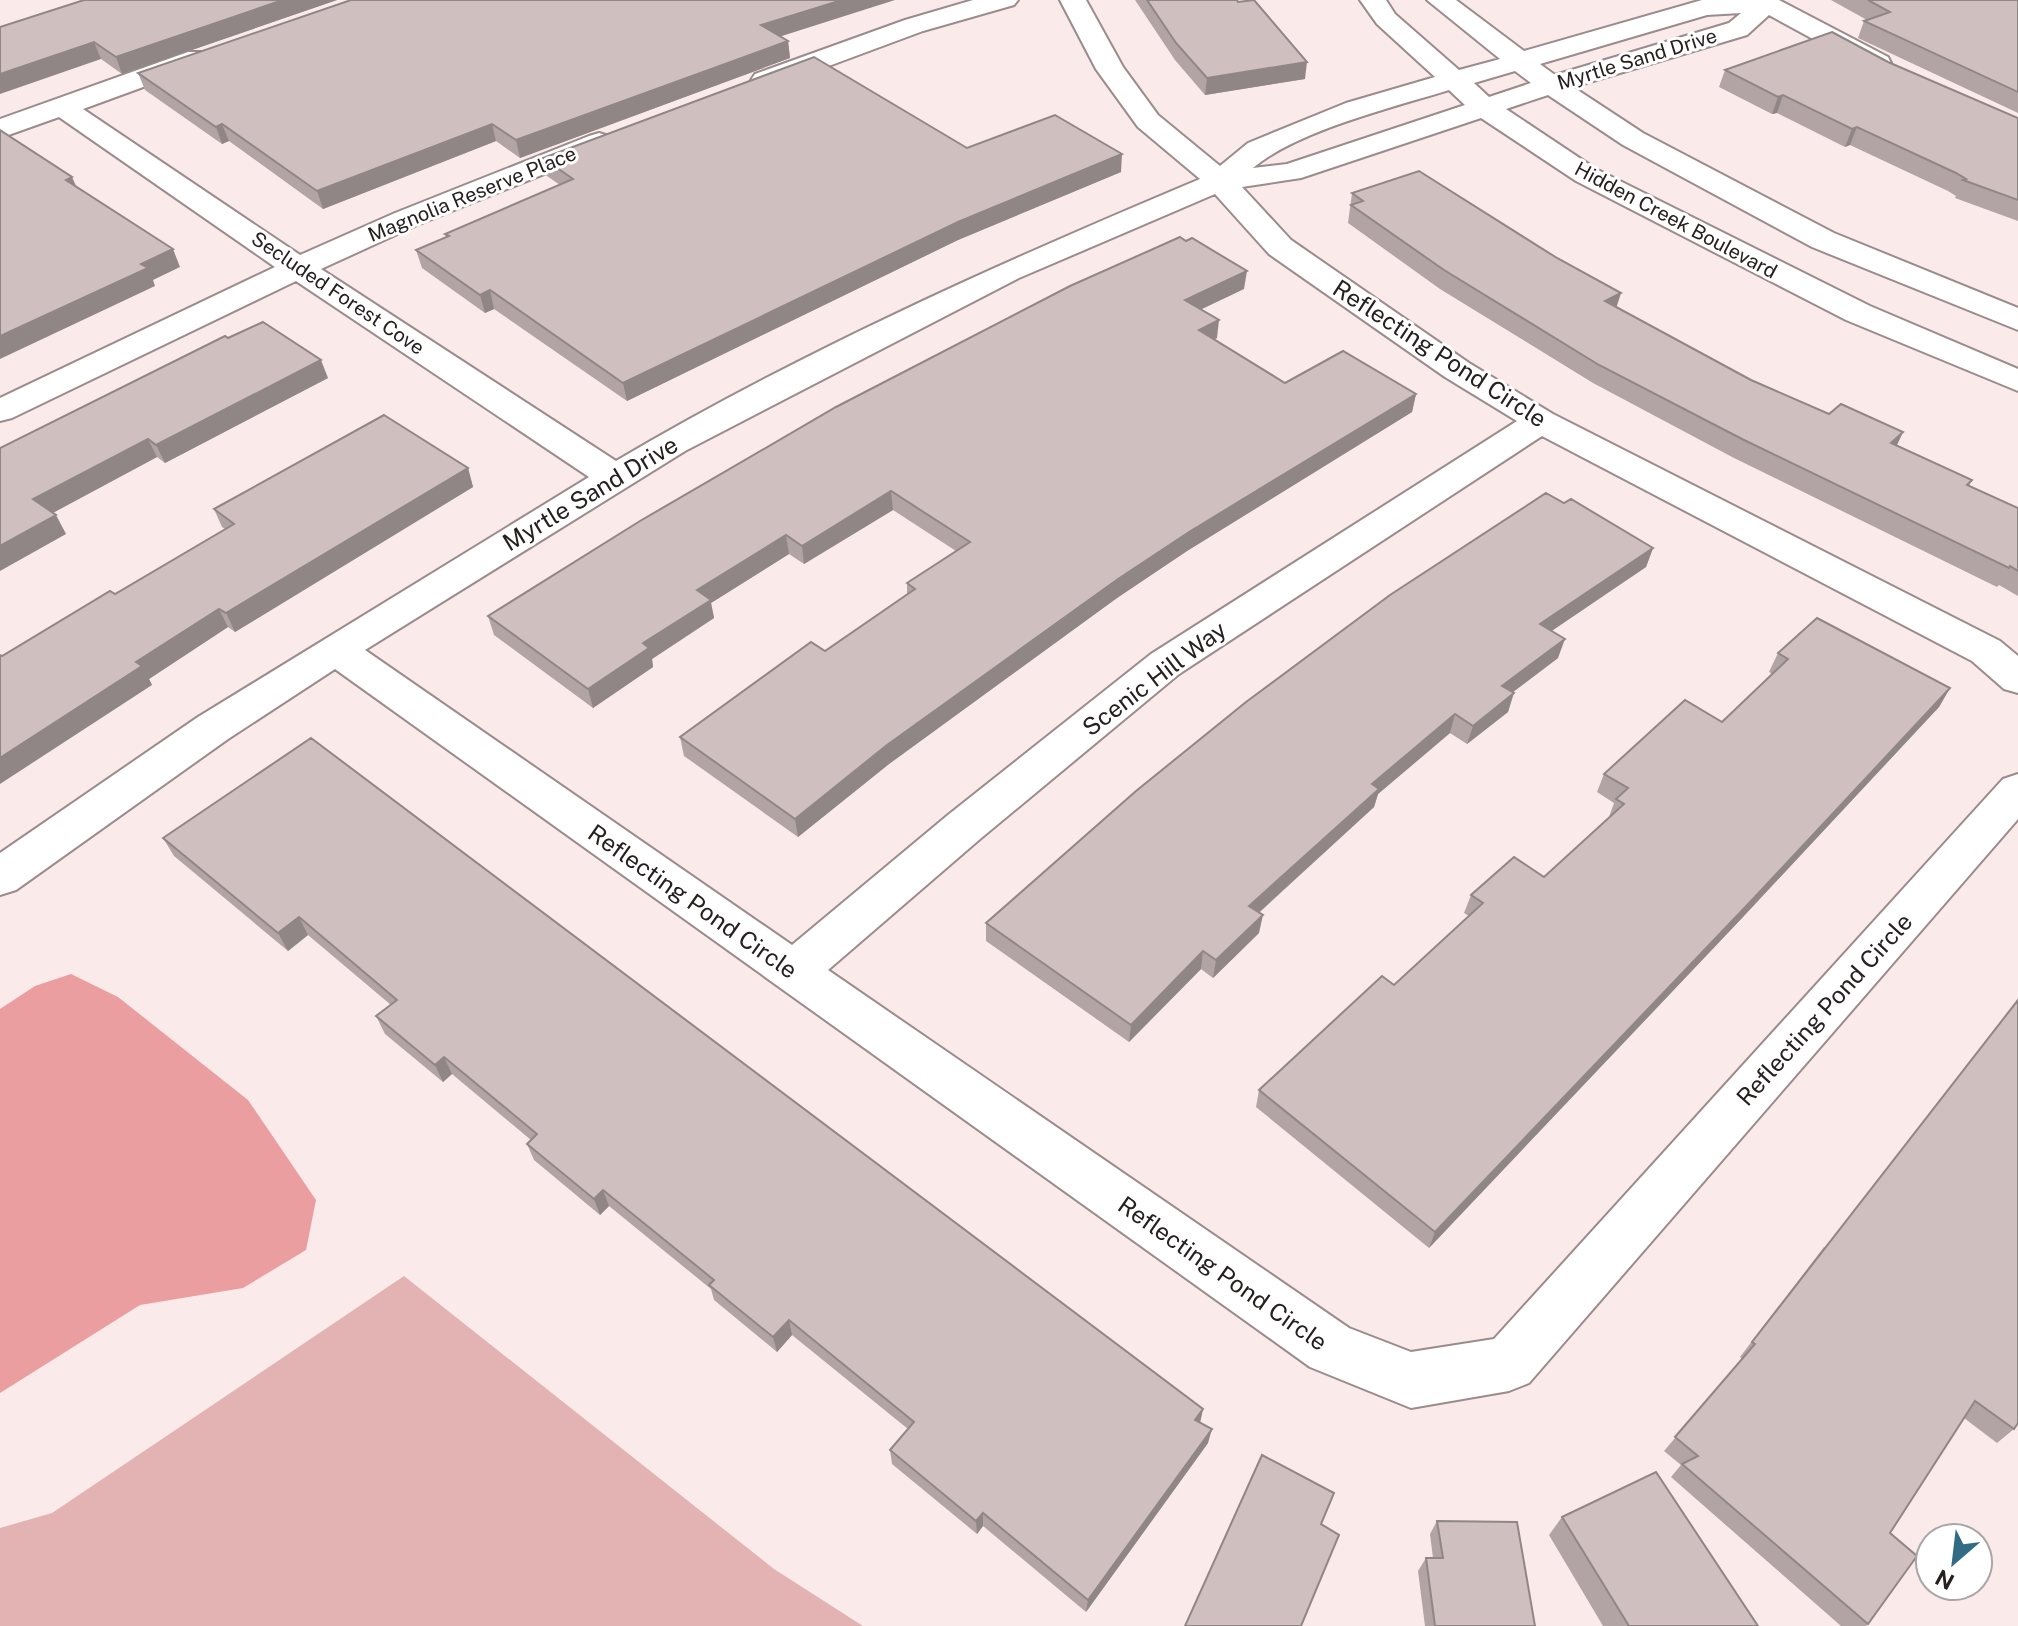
<svg xmlns="http://www.w3.org/2000/svg" width="2018" height="1626" font-family="'Public Sans',sans-serif">
  <style>
    .green { fill: #e3b3b4 }
    .water { fill: #ea9ea0 }
    .lines { fill: none; stroke-linecap: round; stroke-linejoin: round }
    .minor-casing { stroke: #9b8b8c; stroke-width: 4 }
    .minor { fill: #fff; fill-rule: evenodd }
    .wall { fill: #b2a4a4 }
    .shaded-wall { fill: #918686 }
    .building { fill: #cfbfbf; stroke: #918686; stroke-width: 2 }
    .labels { text-anchor: middle; dominant-baseline: central; stroke-width: 6; stroke-linejoin: round; paint-order: stroke }
    .far-street-label { font-size: 20px; fill: #262020; stroke: #fff }
    .street-label { font-size: 24px; fill: #262020; stroke: #fff }
  </style>
  <rect width="100%" height="100%" fill="#fbeaea"/>
  <polygon class="green" points="404,1276 774,1569 863,1626 0,1626 0,1528 52,1513"/>
  <polygon class="water" points="71,974 118,997 248,1100 316,1200 306,1250 243,1288 140,1305 0,1393 0,1009 35,986"/>
  <g class="lines">
    <defs>
      <g id="minor">
        <polygon points="973,0 1018,0 1014,5 923,31 775,86 755,86 751,80 755,74 905,20"/>
        <path d="M1060 0H1086L1123 67 1158 115 1220 166 1248 143 1346 103 1435 77 1377 24 1360 0H1386L1395 14 1459 70 1500 59 1427 0H1456L1524 51 1702 0H1779L1888 57 1891 63 1888 69H1868L1769 15 1747 35 1573 87 1643 133 1834 233 2018 308V330L1812 247 1623 145 1548 95 1506 109 1596 169 1870 306 2018 369V391L1846 320 1576 181 1481 118 1301 178 1242 187 1291 240 1469 363 1553 414 2000 641 2018 656V693L2004 689 1972 661 1542 436 1179 674 980 839 828 970 1349 1328 1411 1352 1494 1339 2003 779 2018 774V819L1529 1383 1509 1391 1411 1408 1310 1367 335 669 228 739 16 890 0 895V853L198 717 589 477 296 281 12 418 0 421V398L275 267 59 117 0 138V119L188 52H206L210 58 206 64 83 109 300 255 395 213 589 136 599 133 609 136 613 142 609 148 417 225 321 269 616 461C802 351 1000 263 1200 179L1138 127 1096 69ZM1741 13 1729 23 1555 75 1540 64 1707 15ZM1515 71 1531 83 1489 97 1474 83ZM1449 90 1465 105 1287 164 1253 168C1296 131 1394 107 1449 90ZM1215 194 1269 254 1445 377 1517 421 1151 654 948 815 792 945 365 650 685 451 1019 278Z"/>
      </g>
    </defs>
    <use href="#minor" class="minor-casing"/>
    <use href="#minor" class="minor"/>
  </g>
  <g class="wall">
    <polygon points="337,0 122,74 101,59 0,27"/>
    <polygon points="1135,0 1237,0 1305,79 1205,95 1175,60"/>
    <polygon points="1831,0 2018,0 2018,113 1858,38 1864,21 1867,20"/>
    <polygon points="780,36 788,41 790,58 520,158 496,141 323,209 229,141 222,144 145,90 138,73"/>
    <polygon points="1888,62 2018,118 2018,221 1955,198 1956,196 1948,191 1850,145 1845,147 1777,113 1772,114 1719,87 1725,70"/>
    <polygon points="967,148 1121,172 958,240 627,401 494,309 485,313 422,268 416,250 446,237 445,234 560,185 547,176 543,158"/>
    <polygon points="1352,193 1616,307 1751,380 1829,414 1903,432 1897,445 1972,480 1969,486 2018,508 2018,596 1999,585 1997,587 1734,458 1593,383 1440,289 1348,223"/>
    <polygon points="1244,289 1201,309 1217,338 1214,339 1285,383 1416,394 1412,412 1187,551 1117,598 889,764 798,837 684,756 680,737 825,651 907,594 907,583 956,551 893,510 804,564 789,554 711,603 714,618 652,659 653,667 593,708 494,635 488,616"/>
    <polygon points="228,338 328,378 165,463 157,457 53,513 66,534 0,448"/>
    <polygon points="468,468 473,487 235,632 228,627 149,679 152,685 2,656 115,594 225,529 222,527 214,509"/>
    <polygon points="1564,503 1653,548 1646,567 1551,631 1558,658 1513,692 1508,712 1467,744 1450,733 1378,794 1374,807 1259,913 1259,933 1213,978 1201,969 1129,1042 986,941 986,923"/>
    <polygon points="1778,653 1950,688 1939,707 1742,918 1429,1248 1256,1107 1259,1090 1394,985 1469,916 1464,913 1471,895 1544,877 1609,817 1614,803 1597,792 1604,774 1722,722 1772,674 1769,672"/>
    <polygon points="163,838 1203,1409 1200,1422 1208,1443 1086,1612 983,1526 977,1534 892,1464 890,1450 908,1429 792,1335 777,1352 714,1300 711,1289 609,1206 600,1215 534,1160 527,1144 531,1140 452,1074 443,1082 385,1034 376,1016 391,1005 308,935 288,951 174,856"/>
    <polygon points="1824,1247 2014,1429 1997,1443 1964,1418 1890,1533 1868,1624 1866,1626 1841,1626 1671,1477 1681,1465 1664,1451 1742,1359 1740,1357"/>
    <polygon points="1562,1517 1758,1626 1603,1626 1549,1535"/>
    <polygon points="1437,1521 1535,1626 1425,1626 1418,1571 1426,1558 1433,1558 1430,1534"/>
  </g>
  <g class="shaded-wall">
    <polygon points="283,0 337,0 122,74 116,57"/>
    <polygon points="842,0 895,0 763,42 761,25"/>
    <polygon points="788,41 790,58 520,158 516,140"/>
    <polygon points="94,42 101,59 0,94 0,74"/>
    <polygon points="1307,62 1305,79 1205,95 1207,78"/>
    <polygon points="1783,95 1777,113 1772,114 1778,97"/>
    <polygon points="222,124 229,141 222,144 216,127"/>
    <polygon points="492,124 496,141 323,209 317,191"/>
    <polygon points="1857,127 1850,145 1845,147 1852,129"/>
    <polygon points="1122,154 1121,172 958,240 627,401 623,383 958,222"/>
    <polygon points="72,177 80,195 66,180"/>
    <polygon points="173,249 180,267 153,280 155,286 0,359 0,336 141,264"/>
    <polygon points="1247,271 1244,289 1183,318 1185,300"/>
    <polygon points="490,290 494,309 485,313 480,295"/>
    <polygon points="1621,293 1615,312 1605,301"/>
    <polygon points="1219,320 1217,338 1197,348 1199,330"/>
    <polygon points="321,360 328,378 165,463 156,445"/>
    <polygon points="1416,394 1412,412 1187,551 1117,598 889,764 798,837 795,819 887,745 1118,579 1189,532"/>
    <polygon points="1903,432 1894,451 1891,443"/>
    <polygon points="148,439 157,457 43,518 33,499"/>
    <polygon points="468,468 473,487 235,632 226,613"/>
    <polygon points="891,491 893,510 804,564 802,546"/>
    <polygon points="56,515 66,534 0,571 0,546"/>
    <polygon points="786,535 789,554 711,603 714,618 652,659 653,667 593,708 588,689 643,643 697,590"/>
    <polygon points="1653,548 1646,567 1534,643 1540,624"/>
    <polygon points="219,609 228,627 149,679 152,685 0,784 0,758 136,662"/>
    <polygon points="1565,639 1558,658 1497,704 1502,686"/>
    <polygon points="1950,688 1939,707 1742,918 1429,1248 1435,1232"/>
    <polygon points="1514,693 1508,712 1467,744 1473,726"/>
    <polygon points="1455,714 1450,733 1378,794 1374,807 1246,924 1249,906 1372,784"/>
    <polygon points="1263,915 1259,933 1213,978 1216,960"/>
    <polygon points="299,917 308,935 288,951 278,933"/>
    <polygon points="1203,951 1201,969 1129,1042 1131,1025"/>
    <polygon points="444,1057 452,1074 443,1082 435,1065"/>
    <polygon points="603,1190 609,1206 600,1215 594,1199"/>
    <polygon points="789,1320 792,1335 777,1352 773,1337"/>
    <polygon points="1203,1409 1200,1423 1195,1420"/>
    <polygon points="1212,1429 1208,1443 1086,1612 1088,1600"/>
    <polygon points="983,1513 983,1526 977,1534 976,1521"/>
  </g>
  <g class="building">
    <polygon points="84,0 283,0 116,57 94,42 0,74 0,27"/>
    <polygon points="351,0 842,0 761,25 788,41 516,140 492,124 317,191 222,124 216,127 138,73"/>
    <polygon points="1147,0 1237,0 1238,2 1254,0 1307,62 1207,78 1176,43"/>
    <polygon points="1868,0 2018,0 2018,92 1864,21 1890,12"/>
    <polygon points="1832,32 1888,62 2018,118 2018,200 1963,180 1966,179 1956,173 1857,127 1852,129 1783,95 1778,97 1725,70"/>
    <polygon points="814,57 967,148 1055,115 1122,154 958,222 623,383 490,290 480,295 416,250 449,236 445,234 573,179 543,158"/>
    <polygon points="0,130 72,177 66,180 173,249 141,264 148,268 0,336"/>
    <polygon points="1419,171 1557,258 1621,293 1605,301 1751,380 1829,414 1841,404 1903,432 1891,443 1972,480 1967,485 2018,508 2018,571 2010,566 2009,568 1742,439 1599,365 1444,270 1351,205 1363,201 1352,193"/>
    <polygon points="1180,237 1186,241 1192,238 1247,271 1185,300 1219,320 1199,330 1285,383 1343,351 1416,394 1189,532 1118,579 887,745 795,819 680,737 811,642 825,651 915,589 907,583 970,542 891,491 802,546 786,535 697,590 711,600 643,643 649,648 588,689 488,616 640,521 836,407 1070,286"/>
    <polygon points="263,322 321,360 156,445 148,439 33,499 56,515 0,546 0,448 225,336 228,338"/>
    <polygon points="384,415 468,468 226,613 219,609 136,662 142,666 0,758 0,655 2,656 110,591 115,594 234,524 214,509"/>
    <polygon points="1546,493 1564,503 1571,499 1653,548 1540,624 1565,639 1502,686 1514,693 1473,726 1455,714 1372,784 1379,789 1249,906 1263,915 1216,960 1203,951 1131,1025 986,923 1136,791 1246,702 1390,595"/>
    <polygon points="1817,618 1950,688 1752,900 1435,1232 1259,1090 1382,976 1394,985 1483,903 1471,895 1514,857 1544,877 1624,804 1616,799 1628,788 1604,774 1685,700 1722,722 1788,659 1778,653"/>
    <polygon points="311,738 1203,1409 1195,1420 1212,1429 1088,1600 983,1513 976,1521 890,1450 914,1422 789,1320 773,1337 709,1285 714,1280 603,1190 594,1199 527,1144 537,1134 444,1057 435,1065 376,1016 397,1000 299,917 278,933 163,838"/>
    <polygon points="2018,1000 2018,1423 2014,1429 1975,1401 1890,1533 1917,1556 1868,1624 1682,1464 1698,1456 1675,1437 1755,1344 1752,1342"/>
    <polygon points="1262,1455 1334,1493 1321,1524 1339,1535 1301,1626 1185,1626"/>
    <polygon points="1656,1472 1758,1626 1629,1626 1562,1517"/>
    <polygon points="1437,1521 1517,1522 1535,1626 1435,1626 1426,1558 1443,1558"/>
  </g>
  <g class="labels">
    <g class="far-street-label">
      <text transform="translate(1637 59) rotate(-17)">Myrtle Sand Drive</text>
      <text transform="translate(472 194) rotate(-22)">Magnolia Reserve Place</text>
      <text transform="translate(1676 220) rotate(28)">Hidden Creek Boulevard</text>
      <text transform="translate(338 293) rotate(34)">Secluded Forest Cove</text>
    </g>
    <g class="street-label">
      <text transform="translate(1440 353) rotate(33)">Reflecting Pond Circle</text>
      <text transform="translate(590 493) rotate(-31)">Myrtle Sand Drive</text>
      <text transform="translate(1154 678) rotate(-37)">Scenic Hill Way</text>
      <text transform="translate(693 901) rotate(35)">Reflecting Pond Circle</text>
      <text transform="translate(1824 1009) rotate(-48)">Reflecting Pond Circle</text>
      <text transform="translate(1223 1273) rotate(35)">Reflecting Pond Circle</text>
    </g>
  </g>
  <g transform="translate(1954 1562) rotate(208)"><circle r="38" fill="#ffffff" stroke="#a8a6a6" stroke-width="2"/>
  <path d="M0-6L14 30L0 20L-14 30Z" fill="#316c84"/>
  <text y="-12" font-size="22" font-weight="bold" text-anchor="middle" fill="#262020">N</text>
  </g>
</svg>
